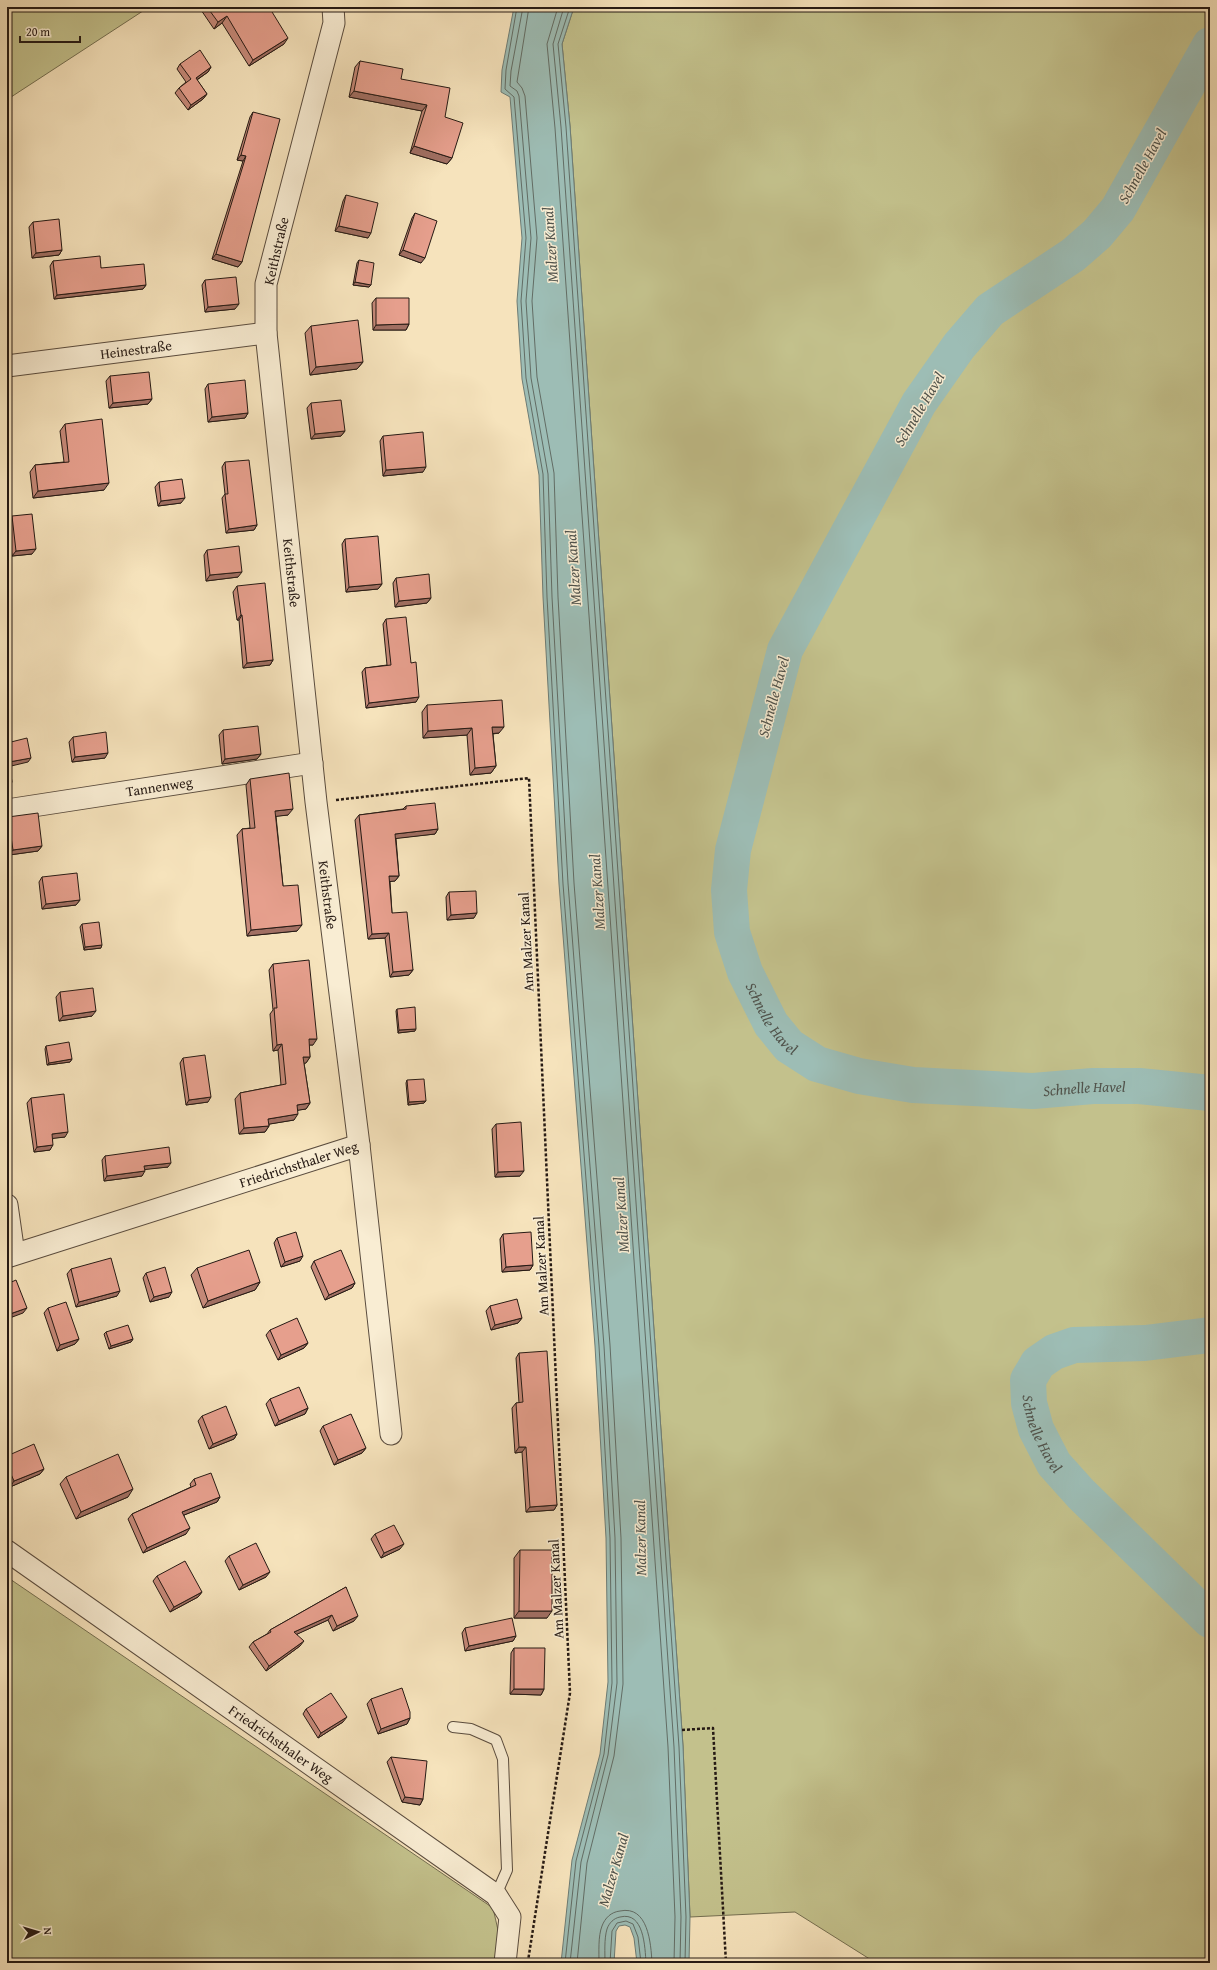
<svg xmlns="http://www.w3.org/2000/svg" width="1217" height="1970" font-family="'Gentium Book Plus',serif">
  <style>
    .green { fill: #c3c18c; stroke: #746e50 }
    .water { fill: #9dbdb5; stroke: #6d7c75 }
    .lines { fill: none; stroke-linecap: round; stroke-linejoin: round }
    .shore { stroke: #626c64; stroke-width: 1 }
    .river { stroke: #9dbdb5; stroke-width: 36 }
    .lane-casing { stroke: #5a4c3e; stroke-width: 12 }
    .street-casing { stroke: #5a4c3e; stroke-width: 23 }
    .path { stroke: #261a14; stroke-width: 2.5; stroke-dasharray: 3 2; stroke-linecap: butt }
    .lane { stroke: #f9edd3; stroke-width: 10 }
    .street { stroke: #f9edd3; stroke-width: 21 }
    .wall { fill: #c68979; stroke: #261a14 }
    .shaded-wall { fill: #a16f63; stroke: #261a14 }
    .building { fill: #e69f8d; stroke: #261a14 }
    .labels { text-anchor: middle; dominant-baseline: central; stroke-width: 3; stroke-linejoin: round; paint-order: stroke }
    .street-label { font-size: 14px; fill: #261a14; stroke: #f9edd3 }
    .water-label { font-size: 15px; font-style: italic; fill: #50534c; stroke: #f9edd3 }
  </style>
  <rect width="100%" height="100%" fill="#f6e3bc"/>
  <filter id="stains"><feTurbulence type="fractalNoise" baseFrequency=".005" numOctaves="4"/><feColorMatrix values="0 0 0 0 .2 0 0 0 0 .09 0 0 0 0 .02 0 0 0 .5 -.17"/></filter>
  <radialGradient id="worn" r=".72"><stop offset=".6" stop-color="#630" stop-opacity="0"/><stop offset="1" stop-color="#630" stop-opacity=".3"/></radialGradient>
  <g class="green">
    <polygon points="7,7 149,7 8,99"/>
    <polygon points="574,7 1210,7 1210,1963 876,1963 795,1912 690,1917 683,1746 570,126 562,44"/>
    <polygon points="7,1577 493,1908 500,1939 497,1963 7,1963"/>
  </g>
  <polygon class="water" points="514,7 574,7 562,44 570,126 683,1746 690,1917 689,1963 637,1963 634,1938 630,1927 625,1925 619,1926 616,1931 614,1963 561,1963 572,1860 600,1754 608,1682 606,1538 595,1346 559,884 543,597 539,475 522,379 517,301 522,238 510,97 501,92 502,70"/>
  <g class="lines">
    <g class="shore">
      <polyline points="517,7 506,70 505,89 514,97 526,238 521,301 526,378 543,474 547,597 563,884 599,1346 610,1538 612,1683 604,1754 576,1861 565,1963"/>
      <polyline points="523,7 511,71 510,86 517,91 519,96 531,238 526,301 531,378 548,474 552,597 568,883 604,1346 615,1538 617,1683 608,1755 581,1862 570,1963"/>
      <polyline points="529,7 517,82 522,88 525,96 537,238 532,301 537,377 554,473 558,597 574,883 610,1345 621,1538 623,1684 614,1756 587,1863 577,1963"/>
      <polyline points="558,7 547,44 555,128 668,1747 675,1917 674,1963"/>
      <polyline points="564,7 553,44 561,127 674,1747 681,1917 680,1963"/>
      <polyline points="570,7 558,44 566,127 679,1747 686,1917 685,1963"/>
      <path d="M599 1963C599 1952 598 1936 602 1926 605 1918 611 1912 620 1911 648 1905 651 1943 652 1963"/>
      <path d="M605 1963C605 1953 604 1939 607 1929 609 1923 614 1918 620 1917 644 1911 645 1947 646 1963"/>
      <polyline points="610,1963 612,1931 617,1923 626,1921 633,1924 638,1937 641,1963"/>
    </g>
    <g class="river">
      <path id="s1" d="M1210 45 1118 209 1097 234 1073 255 990 310 959 346 919 403 785 650 733 850 729 890 732 932 745 972 771 1024 789 1046 817 1064 859 1076 913 1085 1033 1091 1093 1086H1139L1210 1093"/>
      <path id="s2" d="M1210 1335 1145 1343 1074 1345 1054 1352 1038 1363 1028 1380 1029 1403 1036 1429 1054 1464 1081 1494 1210 1620"/>
    </g>
    <defs>
      <polyline id="lane" points="453,1727 471,1729 496,1740 503,1759 507,1870 496,1895"/>
      <g id="street">
        <path id="s3" d="M333 7 334 23 266 284V333L316 802 359 1145"/>
        <path id="s4" d="M7 366 266 333"/>
        <path id="s5" d="M7 810 312 763"/>
        <polyline points="7,1205 14,1254"/>
        <path id="s6" d="M7 1257 359 1145 391 1434"/>
        <path id="s7" d="M7 1551 496 1895 510 1917 505 1963"/>
      </g>
    </defs>
    <use href="#lane" class="lane-casing"/>
    <use href="#street" class="street-casing"/>
    <g class="path">
      <polyline points="336,800 529,778 570,1693 528,1961"/>
      <polyline points="682,1730 713,1728 726,1963"/>
    </g>
    <use href="#lane" class="lane"/>
    <use href="#street" class="street"/>
  </g>
  <g class="wall">
    <polygon points="199,7 261,7 284,44 249,66 222,23 214,29"/>
    <polygon points="360,61 401,79 445,117 452,158 447,164 410,153 422,111 349,97 355,67"/>
    <polygon points="180,64 211,67 208,72 197,80 207,94 203,99 188,110 175,93 179,88 186,82 177,69"/>
    <polygon points="253,112 242,262 238,267 212,259 243,161 237,160 250,117"/>
    <polygon points="346,195 368,238 335,231 343,201"/>
    <polygon points="415,213 421,263 399,255 412,218"/>
    <polygon points="33,222 62,250 59,255 32,258 29,227"/>
    <polygon points="359,260 371,285 369,287 353,285 357,263"/>
    <polygon points="53,261 101,268 146,285 143,289 54,299 50,266"/>
    <polygon points="205,280 235,309 205,312 202,285"/>
    <polygon points="376,298 409,324 406,330 373,330 372,303"/>
    <polygon points="311,326 363,362 357,369 310,375 305,333"/>
    <polygon points="110,376 152,399 148,404 109,408 106,381"/>
    <polygon points="208,384 248,413 245,418 208,422 205,389"/>
    <polygon points="311,403 345,431 341,436 311,439 307,408"/>
    <polygon points="65,424 104,490 33,498 30,472 35,465 64,462 60,431"/>
    <polygon points="383,436 423,472 383,476 380,441"/>
    <polygon points="225,462 257,525 254,530 226,533 222,498 225,494 222,467"/>
    <polygon points="159,482 181,503 158,506 155,487"/>
    <polygon points="12,517 32,554 12,556 8,522"/>
    <polygon points="345,539 382,584 378,589 346,592 342,544"/>
    <polygon points="207,550 238,577 206,581 204,555"/>
    <polygon points="396,578 431,598 427,603 395,607 393,583"/>
    <polygon points="237,586 273,660 270,665 243,668 239,620 237,620 233,592"/>
    <polygon points="386,619 411,663 416,702 366,708 362,672 365,668 387,665 383,624"/>
    <polygon points="427,705 499,733 493,734 496,766 491,773 470,775 467,735 423,738 422,712"/>
    <polygon points="223,730 261,754 257,759 222,764 219,735"/>
    <polygon points="73,737 105,758 72,762 69,742"/>
    <polygon points="250,779 288,815 276,816 283,886 297,931 247,936 237,835 242,829 250,828 246,785"/>
    <polygon points="406,806 438,829 435,834 396,838 399,876 395,881 390,881 392,913 413,970 409,975 390,977 385,938 368,939 355,820 359,815 403,809"/>
    <polygon points="8,817 42,846 38,851 9,855 7,840 7,819"/>
    <polygon points="42,877 80,900 76,905 42,909 39,882"/>
    <polygon points="449,892 474,918 447,920 446,897"/>
    <polygon points="82,924 101,948 84,950 80,927"/>
    <polygon points="273,964 313,1045 309,1045 310,1057 306,1063 304,1063 310,1103 306,1109 298,1110 294,1120 269,1124 269,1126 265,1132 239,1134 235,1099 240,1093 281,1085 278,1050 273,1051 270,1014 273,1010 269,970"/>
    <polygon points="60,992 92,1016 59,1021 56,997"/>
    <polygon points="397,1009 415,1031 398,1033 396,1011"/>
    <polygon points="46,1046 72,1059 70,1062 47,1065 45,1049"/>
    <polygon points="183,1058 208,1102 186,1105 180,1063"/>
    <polygon points="407,1080 426,1101 424,1103 408,1105 406,1083"/>
    <polygon points="31,1098 65,1137 53,1138 50,1150 34,1152 27,1103"/>
    <polygon points="496,1124 520,1176 495,1177 492,1129"/>
    <polygon points="105,1156 168,1167 145,1169 142,1176 104,1181 102,1160"/>
    <polygon points="503,1234 533,1265 530,1270 502,1272 500,1239"/>
    <polygon points="277,1238 300,1261 281,1267 274,1243"/>
    <polygon points="314,1261 355,1283 352,1288 325,1300 311,1267"/>
    <polygon points="197,1268 260,1282 255,1290 203,1308 191,1275"/>
    <polygon points="71,1269 117,1296 76,1307 67,1274"/>
    <polygon points="146,1273 169,1297 150,1302 143,1278"/>
    <polygon points="490,1306 522,1318 518,1323 491,1330 486,1311"/>
    <polygon points="48,1308 79,1339 75,1344 57,1351 44,1313"/>
    <polygon points="270,1330 308,1343 304,1348 278,1360 266,1335"/>
    <polygon points="106,1332 133,1339 131,1342 109,1349 104,1334"/>
    <polygon points="519,1353 557,1505 554,1510 526,1512 522,1452 515,1453 512,1408 516,1403 519,1403 516,1358"/>
    <polygon points="270,1399 308,1408 305,1414 275,1426 266,1404"/>
    <polygon points="202,1416 237,1434 234,1439 209,1449 198,1421"/>
    <polygon points="323,1426 366,1448 362,1453 334,1465 320,1431"/>
    <polygon points="7,1456 44,1469 40,1474 10,1487 7,1478"/>
    <polygon points="66,1477 128,1497 76,1519 60,1484"/>
    <polygon points="194,1479 220,1497 217,1502 184,1515 186,1534 143,1553 128,1519 132,1514 191,1487 190,1484"/>
    <polygon points="375,1534 400,1549 381,1558 371,1539"/>
    <polygon points="520,1550 547,1618 514,1618 514,1558"/>
    <polygon points="229,1556 266,1577 239,1590 225,1561"/>
    <polygon points="157,1576 202,1592 198,1597 170,1612 153,1581"/>
    <polygon points="346,1587 354,1621 333,1631 328,1620 297,1634 300,1646 266,1671 249,1647 253,1642 267,1634 270,1630"/>
    <polygon points="465,1628 516,1636 513,1641 465,1651 462,1633"/>
    <polygon points="514,1648 544,1689 541,1695 510,1694 511,1653"/>
    <polygon points="371,1699 410,1718 407,1724 378,1734 367,1704"/>
    <polygon points="306,1709 343,1722 318,1738 303,1714"/>
    <polygon points="391,1757 423,1799 420,1805 402,1802 387,1762"/>
  </g>
  <g class="shaded-wall">
    <polygon points="227,16 222,23 214,29 218,22"/>
    <polygon points="288,38 284,44 249,66 253,60"/>
    <polygon points="211,67 208,72 192,83 196,78"/>
    <polygon points="354,91 427,105 422,111 349,97"/>
    <polygon points="207,94 203,99 188,110 191,105"/>
    <polygon points="414,146 452,158 447,164 410,153"/>
    <polygon points="241,155 246,156 243,161 237,160"/>
    <polygon points="339,226 371,233 368,238 335,231"/>
    <polygon points="62,250 59,255 32,258 36,253"/>
    <polygon points="403,250 425,258 421,263 399,255"/>
    <polygon points="216,254 242,262 238,267 212,259"/>
    <polygon points="355,282 371,285 369,287 353,285"/>
    <polygon points="146,285 143,289 54,299 57,295"/>
    <polygon points="239,304 235,309 205,312 208,307"/>
    <polygon points="409,324 406,330 373,330 376,325"/>
    <polygon points="363,362 357,369 310,375 316,367"/>
    <polygon points="152,399 148,404 109,408 113,403"/>
    <polygon points="248,413 245,418 208,422 212,417"/>
    <polygon points="345,431 341,436 311,439 315,434"/>
    <polygon points="426,467 423,472 383,476 386,470"/>
    <polygon points="109,483 104,490 33,498 38,491"/>
    <polygon points="185,498 181,503 158,506 161,501"/>
    <polygon points="257,525 254,530 226,533 229,529"/>
    <polygon points="36,549 32,554 12,556 16,551"/>
    <polygon points="242,572 238,577 206,581 210,575"/>
    <polygon points="382,584 378,589 346,592 349,587"/>
    <polygon points="431,598 427,603 395,607 399,601"/>
    <polygon points="241,615 242,615 239,620 237,620"/>
    <polygon points="273,660 270,665 243,668 247,663"/>
    <polygon points="419,697 416,702 366,708 369,703"/>
    <polygon points="492,727 504,727 499,733 487,734"/>
    <polygon points="472,728 467,735 423,738 428,731"/>
    <polygon points="108,753 105,758 72,762 75,757"/>
    <polygon points="261,754 257,759 222,764 225,759"/>
    <polygon points="31,758 28,762 7,767 9,762"/>
    <polygon points="496,766 491,773 470,775 475,768"/>
    <polygon points="12,782 9,787 7,788 7,783"/>
    <polygon points="293,809 288,815 271,817 275,811"/>
    <polygon points="438,829 435,834 392,839 395,834"/>
    <polygon points="42,846 38,851 9,855 13,850"/>
    <polygon points="389,876 399,876 395,881 386,882"/>
    <polygon points="80,900 76,905 42,909 46,904"/>
    <polygon points="477,913 474,918 447,920 451,915"/>
    <polygon points="302,925 297,931 247,936 251,930"/>
    <polygon points="389,933 385,938 368,939 372,934"/>
    <polygon points="102,945 101,948 84,950 85,947"/>
    <polygon points="413,970 409,975 390,977 393,972"/>
    <polygon points="96,1011 92,1016 59,1021 63,1016"/>
    <polygon points="416,1029 415,1031 398,1033 399,1030"/>
    <polygon points="309,1039 317,1039 313,1045 305,1045"/>
    <polygon points="282,1044 278,1050 273,1051 277,1045"/>
    <polygon points="303,1057 310,1057 306,1063 299,1064"/>
    <polygon points="72,1059 70,1062 47,1065 49,1063"/>
    <polygon points="211,1097 208,1102 186,1105 189,1100"/>
    <polygon points="426,1101 424,1103 408,1105 409,1102"/>
    <polygon points="310,1103 306,1109 293,1111 297,1105"/>
    <polygon points="298,1114 294,1120 264,1125 268,1119"/>
    <polygon points="269,1126 265,1132 239,1134 244,1128"/>
    <polygon points="68,1132 65,1137 48,1139 52,1134"/>
    <polygon points="53,1145 50,1150 34,1152 37,1147"/>
    <polygon points="171,1163 168,1167 141,1170 144,1166"/>
    <polygon points="145,1171 142,1176 104,1181 107,1176"/>
    <polygon points="524,1171 520,1176 495,1177 498,1172"/>
    <polygon points="303,1256 300,1261 281,1267 285,1262"/>
    <polygon points="533,1265 530,1270 502,1272 506,1267"/>
    <polygon points="260,1282 255,1290 203,1308 208,1301"/>
    <polygon points="355,1283 352,1288 325,1300 329,1295"/>
    <polygon points="120,1291 117,1296 76,1307 79,1302"/>
    <polygon points="172,1292 169,1297 150,1302 154,1297"/>
    <polygon points="27,1308 23,1313 7,1319 7,1315"/>
    <polygon points="522,1318 518,1323 491,1330 495,1325"/>
    <polygon points="79,1339 75,1344 57,1351 60,1345"/>
    <polygon points="133,1339 131,1342 109,1349 111,1346"/>
    <polygon points="308,1343 304,1348 278,1360 281,1355"/>
    <polygon points="308,1408 305,1414 275,1426 279,1421"/>
    <polygon points="237,1434 234,1439 209,1449 213,1444"/>
    <polygon points="519,1447 526,1447 522,1452 515,1453"/>
    <polygon points="366,1448 362,1453 334,1465 338,1460"/>
    <polygon points="44,1469 40,1474 10,1487 14,1481"/>
    <polygon points="133,1489 128,1497 76,1519 81,1512"/>
    <polygon points="220,1497 217,1502 179,1517 182,1512"/>
    <polygon points="557,1505 554,1510 526,1512 530,1507"/>
    <polygon points="190,1528 186,1534 143,1553 147,1548"/>
    <polygon points="404,1544 400,1549 381,1558 384,1553"/>
    <polygon points="270,1572 266,1577 239,1590 243,1585"/>
    <polygon points="202,1592 198,1597 170,1612 174,1607"/>
    <polygon points="519,1611 552,1611 547,1618 514,1618"/>
    <polygon points="332,1615 328,1620 291,1637 294,1632"/>
    <polygon points="358,1616 354,1621 333,1631 337,1626"/>
    <polygon points="516,1636 513,1641 465,1651 469,1646"/>
    <polygon points="304,1641 300,1646 266,1671 269,1666"/>
    <polygon points="514,1689 544,1689 541,1695 510,1694"/>
    <polygon points="347,1717 343,1722 318,1738 321,1733"/>
    <polygon points="410,1718 407,1724 378,1734 381,1729"/>
    <polygon points="405,1797 423,1799 420,1805 402,1802"/>
  </g>
  <g class="building">
    <polygon points="207,7 261,7 262,8 264,7 269,7 288,38 253,60 227,16 218,22"/>
    <polygon points="200,50 211,67 196,78 207,94 191,105 179,88 191,79 180,64"/>
    <polygon points="360,61 403,69 401,79 450,88 445,117 463,123 452,158 414,146 427,105 354,91"/>
    <polygon points="253,112 280,119 242,262 216,254 246,156 241,155"/>
    <polygon points="346,195 378,203 371,233 339,226"/>
    <polygon points="415,213 437,221 425,258 403,250"/>
    <polygon points="59,219 62,250 36,253 33,222"/>
    <polygon points="100,256 101,268 144,264 146,285 57,295 53,261"/>
    <polygon points="359,260 374,263 371,285 355,282"/>
    <polygon points="236,277 239,304 208,307 205,280"/>
    <polygon points="376,298 409,298 409,324 376,325"/>
    <polygon points="358,320 363,362 316,367 311,326"/>
    <polygon points="149,372 152,399 113,403 110,376"/>
    <polygon points="245,380 248,413 212,417 208,384"/>
    <polygon points="341,400 345,431 315,434 311,403"/>
    <polygon points="102,419 109,483 38,491 35,465 69,462 65,424"/>
    <polygon points="423,432 426,467 386,470 383,436"/>
    <polygon points="249,460 257,525 229,529 225,494 228,494 225,462"/>
    <polygon points="182,479 185,498 161,501 159,482"/>
    <polygon points="32,514 36,549 16,551 12,516"/>
    <polygon points="378,536 382,584 349,587 345,539"/>
    <polygon points="239,546 242,572 210,575 207,550"/>
    <polygon points="429,574 431,598 399,601 396,578"/>
    <polygon points="265,583 273,660 247,663 242,615 241,615 237,586"/>
    <polygon points="406,617 411,663 416,662 419,697 369,703 365,668 391,665 386,619"/>
    <polygon points="502,700 504,727 492,727 496,766 475,768 472,728 428,731 427,705"/>
    <polygon points="7,713 11,742 27,738 31,758 9,762 12,782 7,783"/>
    <polygon points="258,726 261,754 225,759 223,730"/>
    <polygon points="106,732 108,753 75,757 73,737"/>
    <polygon points="289,773 293,809 275,811 283,886 298,885 302,925 251,930 242,829 255,828 250,779"/>
    <polygon points="435,803 438,829 395,834 399,876 389,876 392,913 407,912 413,970 393,972 389,933 372,934 359,815 406,809 406,806"/>
    <polygon points="38,813 42,846 13,850 8,817"/>
    <polygon points="77,873 80,900 46,904 42,877"/>
    <polygon points="476,891 477,913 451,915 449,892"/>
    <polygon points="99,922 102,945 85,947 82,924"/>
    <polygon points="309,960 317,1039 309,1039 310,1057 303,1057 310,1103 297,1105 298,1114 268,1119 269,1126 244,1128 240,1093 286,1084 282,1044 277,1045 274,1008 277,1008 273,964"/>
    <polygon points="93,988 96,1011 63,1016 60,992"/>
    <polygon points="415,1007 416,1029 399,1030 397,1009"/>
    <polygon points="69,1042 72,1059 49,1063 46,1046"/>
    <polygon points="205,1055 211,1097 189,1100 183,1058"/>
    <polygon points="424,1079 426,1101 409,1102 407,1080"/>
    <polygon points="64,1094 68,1132 52,1134 53,1145 37,1147 31,1098"/>
    <polygon points="521,1122 524,1171 498,1172 496,1124"/>
    <polygon points="169,1147 171,1163 144,1166 145,1171 107,1176 105,1156"/>
    <polygon points="296,1232 303,1256 285,1262 277,1238"/>
    <polygon points="531,1232 533,1265 506,1267 503,1234"/>
    <polygon points="249,1250 260,1282 208,1301 197,1268"/>
    <polygon points="341,1250 355,1283 329,1295 314,1261"/>
    <polygon points="111,1258 120,1291 79,1302 71,1269"/>
    <polygon points="165,1267 172,1292 154,1297 146,1273"/>
    <polygon points="16,1280 27,1308 7,1315 7,1284"/>
    <polygon points="517,1299 522,1318 495,1325 490,1306"/>
    <polygon points="66,1302 79,1339 60,1345 48,1308"/>
    <polygon points="297,1318 308,1343 281,1355 270,1330"/>
    <polygon points="128,1325 133,1339 111,1346 106,1332"/>
    <polygon points="547,1351 557,1505 530,1507 526,1447 519,1447 516,1403 523,1402 519,1353"/>
    <polygon points="299,1387 308,1408 279,1421 270,1399"/>
    <polygon points="7,1404 9,1410 7,1411"/>
    <polygon points="226,1406 237,1434 213,1444 202,1416"/>
    <polygon points="351,1414 366,1448 338,1460 323,1426"/>
    <polygon points="34,1444 44,1469 14,1481 7,1465 7,1456"/>
    <polygon points="118,1454 133,1489 81,1512 66,1477"/>
    <polygon points="211,1473 220,1497 182,1512 190,1528 147,1548 132,1514 196,1485 194,1479"/>
    <polygon points="394,1525 404,1544 384,1553 375,1534"/>
    <polygon points="256,1543 270,1572 243,1585 229,1556"/>
    <polygon points="520,1550 552,1550 552,1611 519,1611"/>
    <polygon points="185,1561 202,1592 174,1607 157,1576"/>
    <polygon points="346,1587 358,1616 337,1626 332,1615 294,1632 304,1641 269,1666 253,1642 271,1632 270,1630"/>
    <polygon points="512,1618 516,1636 469,1646 465,1628"/>
    <polygon points="514,1648 545,1648 544,1689 514,1689"/>
    <polygon points="402,1688 410,1712 410,1718 381,1729 371,1699"/>
    <polygon points="331,1693 347,1717 321,1733 306,1709"/>
    <polygon points="391,1757 427,1761 423,1799 405,1797"/>
  </g>
  <g class="labels">
    <g class="street-label">
      <text transform="translate(276 251) rotate(-77)">Keithstraße</text>
      <text stroke="none"><textPath href="#s4" startOffset="130">Heinestraße</textPath></text>
      <text stroke="none"><textPath href="#s3" startOffset="576">Keithstraße</textPath></text>
      <text stroke="none"><textPath href="#s5" startOffset="154">Tannenweg</textPath></text>
      <text stroke="none"><textPath href="#s3" startOffset="900">Keithstraße</textPath></text>
      <text transform="translate(526 942) rotate(-93)">Am Malzer Kanal</text>
      <text stroke="none"><textPath href="#s6" startOffset="306">Friedrichsthaler Weg</textPath></text>
      <text transform="translate(541 1266) rotate(-93)">Am Malzer Kanal</text>
      <text transform="translate(556 1589) rotate(-93)">Am Malzer Kanal</text>
      <text stroke="none"><textPath href="#s7" startOffset="335">Friedrichsthaler Weg</textPath></text>
    </g>
    <g class="water-label">
      <text transform="translate(1142 166) rotate(-61)">Schnelle Havel</text>
      <text transform="translate(550 245) rotate(-94)">Malzer Kanal</text>
      <text transform="translate(919 409) rotate(-59)">Schnelle Havel</text>
      <text transform="translate(573 568) rotate(-94)">Malzer Kanal</text>
      <text transform="translate(773 697) rotate(-75)">Schnelle Havel</text>
      <text transform="translate(597 892) rotate(-94)">Malzer Kanal</text>
      <text stroke="none"><textPath href="#s1" startOffset="1135">Schnelle Havel</textPath></text>
      <text stroke="none"><textPath href="#s1" startOffset="1471">Schnelle Havel</textPath></text>
      <text transform="translate(621 1215) rotate(-94)">Malzer Kanal</text>
      <text stroke="none"><textPath href="#s2" startOffset="253">Schnelle Havel</textPath></text>
      <text transform="translate(640 1538) rotate(-91)">Malzer Kanal</text>
      <text transform="translate(613 1870) rotate(-74)">Malzer Kanal</text>
    </g>
  </g>
  <rect width="1217" height="1970" fill="none" stroke="#f6e3bc" stroke-width="24"/>
  <rect x="8" y="8" width="1201" height="1954" fill="none" stroke="#261a14" stroke-width="2"/>
  <rect x="12" y="12" width="1193" height="1946" fill="none" stroke="#261a14"/>
  <g transform="translate(38 1932) rotate(85)" stroke="#f9edd3" stroke-width="3" paint-order="stroke">
  <path d="M0-3L7 15L0 10L-7 15Z" fill="#261a14"/>
  <text y="-6" font-size="11" font-weight="bold" text-anchor="middle" fill="#261a14">N</text>
  </g>
  <path d="M20 36v6h60v-6" fill="none" stroke="#261a14" stroke-width="2"/>
  <text x="26" y="36" font-size="12" fill="#261a14" stroke="#f9edd3" stroke-width="3" paint-order="stroke">20 m</text>
  <rect width="100%" height="100%" filter="url(#stains)"/>
  <rect width="100%" height="100%" fill="url(#worn)"/>
</svg>
